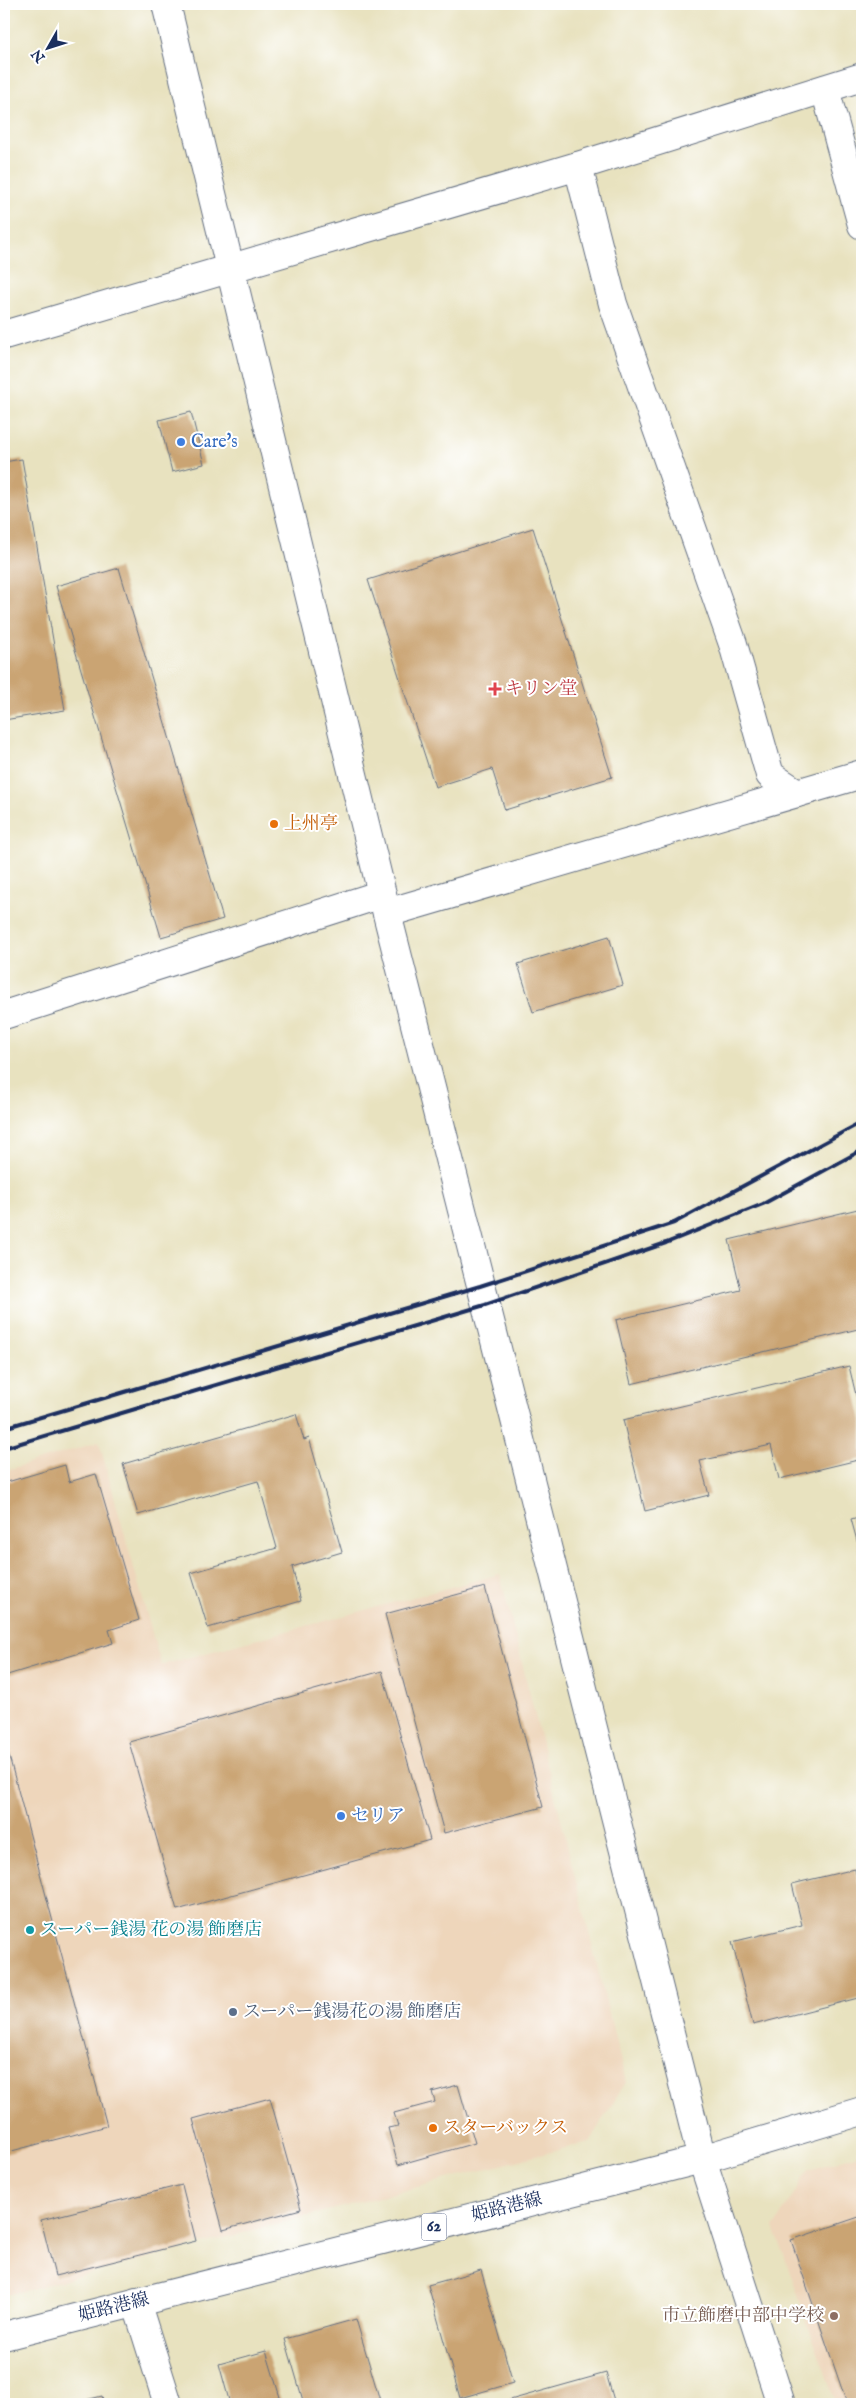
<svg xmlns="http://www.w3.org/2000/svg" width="866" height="2408" font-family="'IM FELL English','Noto Serif JP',serif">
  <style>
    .built { fill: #eed6bb }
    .building { fill: #caa473 }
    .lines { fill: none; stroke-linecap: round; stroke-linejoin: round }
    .street-casing { stroke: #636e80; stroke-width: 30 }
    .secondary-casing { stroke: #636e80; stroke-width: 30 }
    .primary-casing { stroke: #636e80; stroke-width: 30 }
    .street { stroke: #fff; stroke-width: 28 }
    .secondary { stroke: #fff; stroke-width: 28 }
    .primary { stroke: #fff; stroke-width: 28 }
    .rail { stroke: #1b2f5e; stroke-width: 4 }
    .shop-dot { fill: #3f7fe0; stroke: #fff; stroke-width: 2 }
    .health-dot { fill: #e0444e; stroke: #fff; stroke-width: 2 }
    .food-dot { fill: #e8710a; stroke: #fff; stroke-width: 2 }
    .culture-dot { fill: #0f9aa8; stroke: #fff; stroke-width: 2 }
    .service-dot { fill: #5c6f8a; stroke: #fff; stroke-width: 2 }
    .education-dot { fill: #8d6e63; stroke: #fff; stroke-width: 2 }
    .labels { text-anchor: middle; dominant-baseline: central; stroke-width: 4; stroke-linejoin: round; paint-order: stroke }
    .shield { fill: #fff; stroke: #5f6d8e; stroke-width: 1 }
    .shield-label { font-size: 16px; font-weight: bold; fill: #1b2f5e }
    .shop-label { font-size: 18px; fill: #366cbe; stroke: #fff; text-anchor: start }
    .health-label { font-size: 18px; fill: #be3a42; stroke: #fff; text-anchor: start }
    .food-label { font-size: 18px; fill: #c56008; stroke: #fff; text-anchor: start }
    .culture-label { font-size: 18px; fill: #0d838f; stroke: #fff; text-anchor: start }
    .service-label { font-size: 18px; fill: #4e5e75; stroke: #fff; text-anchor: start }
    .street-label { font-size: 18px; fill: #1b2f5e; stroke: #fff }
    .education-label { font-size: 18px; fill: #785e54; stroke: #fff; text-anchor: end }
  </style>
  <rect width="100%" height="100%" fill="#fff"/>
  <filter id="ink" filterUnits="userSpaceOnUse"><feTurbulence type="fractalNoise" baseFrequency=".02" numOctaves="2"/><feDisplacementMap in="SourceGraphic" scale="10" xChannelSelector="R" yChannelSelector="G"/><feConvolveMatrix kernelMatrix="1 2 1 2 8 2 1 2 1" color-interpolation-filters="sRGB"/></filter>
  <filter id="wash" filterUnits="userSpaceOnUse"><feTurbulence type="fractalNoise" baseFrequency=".0096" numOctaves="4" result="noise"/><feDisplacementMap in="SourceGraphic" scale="20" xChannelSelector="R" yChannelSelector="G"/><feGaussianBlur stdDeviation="1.12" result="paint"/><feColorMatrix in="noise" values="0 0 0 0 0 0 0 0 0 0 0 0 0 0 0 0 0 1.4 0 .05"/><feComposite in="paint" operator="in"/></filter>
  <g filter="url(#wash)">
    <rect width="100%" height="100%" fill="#e8e2bf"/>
    <g class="built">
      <polygon points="99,1442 161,1665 500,1574 626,2082 589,2142 4,2296 4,1471"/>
      <polygon points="862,2154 862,2404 836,2404 774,2227 808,2170"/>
    </g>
    <g id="blocks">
      <g class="building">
        <polygon points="191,412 204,464 172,472 159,420"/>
        <polygon points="22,459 65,710 4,720 4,462"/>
        <polygon points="533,528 612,777 505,810 492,769 435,787 368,580"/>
        <polygon points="119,568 223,919 161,937 56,586"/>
        <polygon points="609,936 623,985 533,1012 518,964"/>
        <polygon points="862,1208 862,1328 631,1384 616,1320 741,1290 729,1240"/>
        <polygon points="849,1366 862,1420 862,1459 779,1479 771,1445 700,1461 709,1495 645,1511 623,1420"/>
        <polygon points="296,1414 304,1440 309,1438 342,1552 292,1567 301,1601 208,1628 191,1573 277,1548 258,1481 138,1515 123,1464"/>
        <polygon points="65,1465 69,1482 96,1474 139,1620 109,1630 113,1643 4,1676 4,1483"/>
        <polygon points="862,1516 862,1559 851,1519"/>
        <polygon points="485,1587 543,1807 444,1833 385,1614"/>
        <polygon points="382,1671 430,1840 177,1910 129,1742"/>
        <polygon points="4,1737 107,2126 4,2153"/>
        <polygon points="855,1869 862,1899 862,1997 753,2025 732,1942 802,1925 792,1884"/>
        <polygon points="458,2085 475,2143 398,2165 388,2128 398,2126 394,2113 435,2102 432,2092"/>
        <polygon points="270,2098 301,2209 223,2230 193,2119"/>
        <polygon points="182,2185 196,2241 55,2276 41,2220"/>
        <polygon points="862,2216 862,2404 847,2404 791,2240"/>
        <polygon points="481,2270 513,2383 460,2398 428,2285"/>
        <polygon points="356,2319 381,2404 304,2404 285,2339"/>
        <polygon points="266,2351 282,2404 230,2404 219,2364"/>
        <polygon points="606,2373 615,2404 496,2404"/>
        <polygon points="102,2396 104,2404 70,2404"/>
      </g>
    </g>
  </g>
  <g filter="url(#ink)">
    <use href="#blocks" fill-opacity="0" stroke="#636e80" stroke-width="1"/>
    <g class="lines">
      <defs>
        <g id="street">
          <polyline points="825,89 862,225"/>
          <polyline points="578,166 613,304 733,644 770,775 797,793"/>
          <polyline points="4,335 578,166 862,77"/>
          <polyline points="387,913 862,774"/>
          <polyline points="4,1015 382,894"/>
          <polyline points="136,2302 168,2404"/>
        </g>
        <polyline id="secondary" points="166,4 382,894 702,2159 781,2404"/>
        <polyline id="primary" points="4,2336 702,2159 862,2111"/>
      </defs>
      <use href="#street" class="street-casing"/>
      <use href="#secondary" class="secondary-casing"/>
      <use href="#primary" class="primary-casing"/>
      <use href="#street" class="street"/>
      <use href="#secondary" class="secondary"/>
      <use href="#primary" class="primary"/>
      <g class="rail">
        <polyline points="4,1428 480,1286 674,1223 862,1122"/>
        <polyline points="4,1448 485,1305 666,1243 763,1204 862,1150"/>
      </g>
    </g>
  </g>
  <g class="shop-dot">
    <circle cx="181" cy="442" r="5"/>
    <circle cx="341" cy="1816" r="5"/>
  </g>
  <path class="health-dot" d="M492.5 681.5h5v5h5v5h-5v5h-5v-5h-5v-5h5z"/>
  <g class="food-dot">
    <circle cx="274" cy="824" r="5"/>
    <circle cx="433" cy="2128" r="5"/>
  </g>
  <circle class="culture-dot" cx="30" cy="1930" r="5"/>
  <circle class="service-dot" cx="233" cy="2012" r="5"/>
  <circle class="education-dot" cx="834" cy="2316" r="5"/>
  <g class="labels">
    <rect class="shield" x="421.5" y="2213.5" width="25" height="27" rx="4"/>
    <g class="shield-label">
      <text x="434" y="2227">62</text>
    </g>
    <g class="shop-label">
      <text x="191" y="442">Care's</text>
      <text x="351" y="1816">セリア</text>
    </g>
    <g class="health-label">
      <text x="505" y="689">キリン堂</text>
    </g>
    <g class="food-label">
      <text x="284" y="824">上州亭</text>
      <text x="443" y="2128">スターバックス</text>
    </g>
    <g class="culture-label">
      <text x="40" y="1930">スーパー銭湯 花の湯 飾磨店</text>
    </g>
    <g class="service-label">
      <text x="243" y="2012">スーパー銭湯花の湯 飾磨店</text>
    </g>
    <g class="street-label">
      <text transform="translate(507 2208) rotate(-14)">姫路港線</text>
      <text transform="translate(114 2308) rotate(-14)">姫路港線</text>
    </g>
    <g class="education-label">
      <text x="824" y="2316">市立飾磨中部中学校</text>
    </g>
  </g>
  <rect width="866" height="2408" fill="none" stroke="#fff" stroke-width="20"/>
  <g transform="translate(48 48) rotate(231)" stroke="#ffffff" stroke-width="4" paint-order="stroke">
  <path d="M0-4L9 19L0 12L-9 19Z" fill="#1b2f5e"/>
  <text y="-8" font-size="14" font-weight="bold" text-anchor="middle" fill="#1b2f5e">N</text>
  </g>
</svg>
